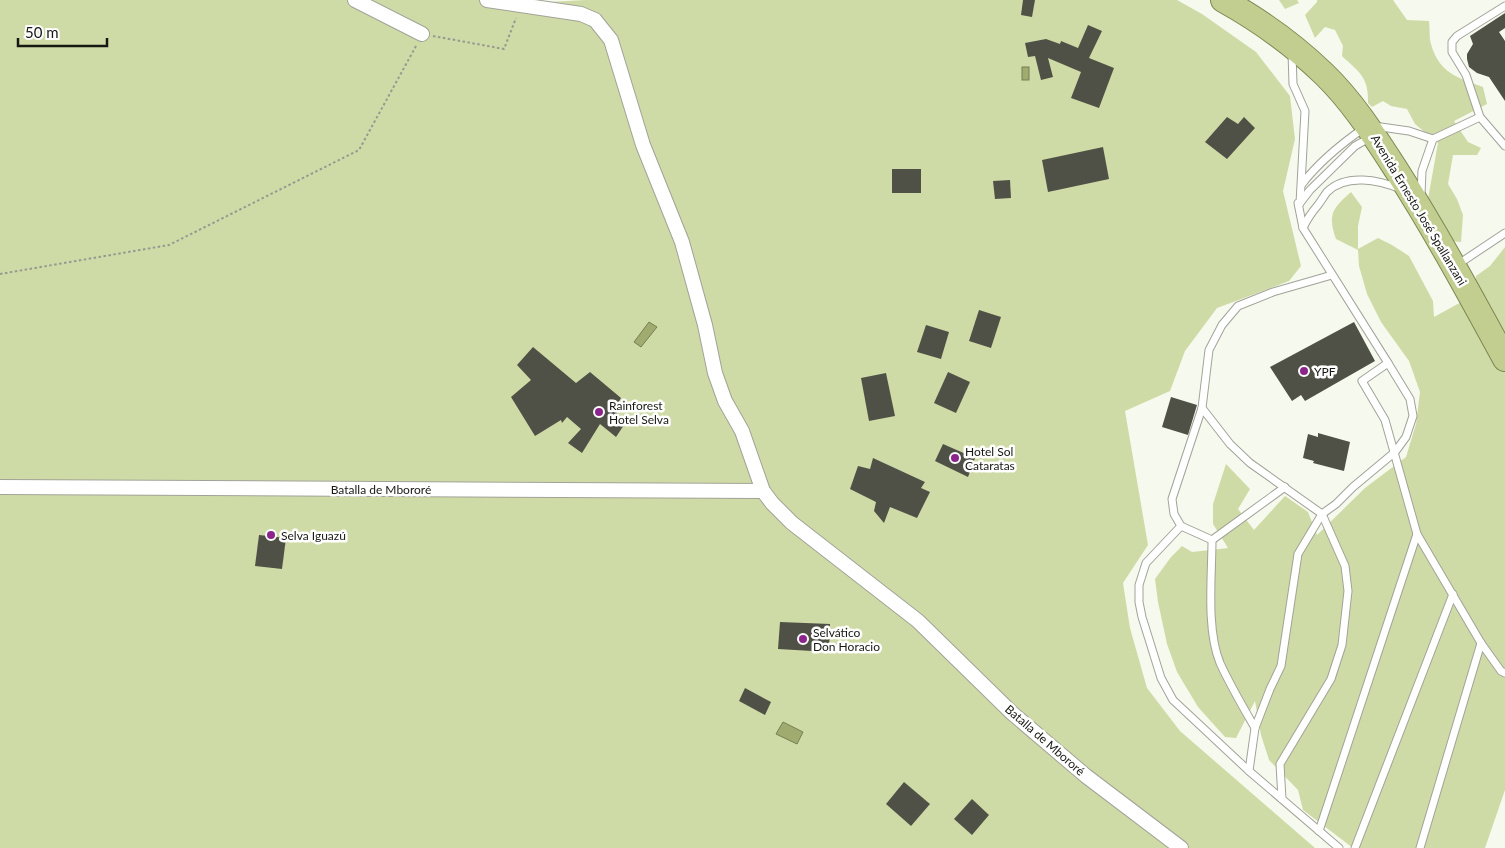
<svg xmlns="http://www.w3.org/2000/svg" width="1505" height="848" font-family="Lato,sans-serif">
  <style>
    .green { fill: #cfdba6 }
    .water { fill: #9fab6f; stroke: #767f54 }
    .building { fill: #4f5147 }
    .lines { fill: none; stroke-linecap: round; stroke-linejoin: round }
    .service-casing { stroke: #a1a399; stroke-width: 9 }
    .minor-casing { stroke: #a1a399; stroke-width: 16 }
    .trunk-casing { stroke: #7c8652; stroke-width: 26 }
    .path { stroke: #979991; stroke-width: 2; stroke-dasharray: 2.5 2.5; stroke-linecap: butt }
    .service { stroke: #fff; stroke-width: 7 }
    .minor { stroke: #fff; stroke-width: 14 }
    .trunk { stroke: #c2ce90; stroke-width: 24 }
    .poi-dot { fill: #8b258b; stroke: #fff; stroke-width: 2 }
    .labels { text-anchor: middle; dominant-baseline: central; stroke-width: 5; stroke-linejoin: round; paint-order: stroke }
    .street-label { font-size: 12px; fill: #171814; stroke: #fff }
    .poi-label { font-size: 12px; fill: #171814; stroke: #fff; text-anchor: start }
  </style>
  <rect width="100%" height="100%" fill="#f6f9ed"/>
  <g class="green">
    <polygon points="0,0 514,0 530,3 585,0 1177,0 1202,14 1256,52 1290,96 1295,139 1283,191 1301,266 1289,281 1217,308 1185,351 1170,391 1125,411 1148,545 1123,583 1130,628 1147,688 1180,731 1315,848 0,848"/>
    <polygon points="1279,0 1297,0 1299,3 1285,9"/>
    <path d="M1317 0H1393L1407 20 1429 21C1430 28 1429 37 1431 44 1439 73 1458 78 1483 87L1487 104 1454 121 1468 142 1481 148 1477 155H1453L1448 184 1457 199 1463 215 1461 242 1450 241 1428 199 1438 143 1415 124 1407 109 1391 106 1383 101 1372 107 1368 103C1369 77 1359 72 1342 56L1343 46 1335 30 1325 27 1315 38 1305 15 1317 2Z"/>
    <path d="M1351 192 1362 207 1358 226V249L1378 238 1392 245 1409 256 1433 301 1434 317 1474 295 1476 276 1490 266 1505 247V790L1485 848H1353L1303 810 1298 790 1269 760 1261 735 1255 701 1236 738 1225 737 1198 707 1177 672 1167 644 1158 602 1155 579 1171 557 1182 546 1192 552 1228 548 1213 524V504L1226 464 1250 489 1238 509 1254 530 1285 496 1308 512 1317 535 1365 488 1406 457 1416 424 1420 392 1409 361 1381 322 1367 294 1359 266 1358 250 1336 239C1327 214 1333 208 1351 192Z"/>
  </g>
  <g class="water">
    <rect x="1022" y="67" width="7" height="13"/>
    <polygon points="649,322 657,327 641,347 634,342"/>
    <polygon points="783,722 803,732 797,744 776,734"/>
  </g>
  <g class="building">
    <polygon points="1023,0 1035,0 1032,17 1021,15"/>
    <polygon points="1505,13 1505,28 1499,32 1505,41 1505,101 1489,77 1477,73 1469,67 1467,59 1467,54 1473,44 1470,36"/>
    <polygon points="1088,25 1102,31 1089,58 1114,68 1099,108 1071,98 1081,72 1048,58 1053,77 1041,80 1035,56 1028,57 1025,43 1046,39 1060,44 1061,41 1078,48"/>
    <polygon points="1227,117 1238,124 1244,117 1255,128 1227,159 1205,142"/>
    <polygon points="1103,147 1109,179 1048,192 1042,160"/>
    <rect x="892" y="169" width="29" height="24"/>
    <polygon points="1010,180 1011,198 995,199 993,181"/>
    <polygon points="979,310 1001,317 991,348 969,341"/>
    <polygon points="1354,322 1375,361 1305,401 1301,395 1292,401 1270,367"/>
    <polygon points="926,325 949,332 941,359 917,352"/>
    <polygon points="533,347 576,383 590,372 621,398 614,410 626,422 616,437 600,424 582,453 568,443 581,429 567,417 562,423 561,420 535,436 511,397 531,380 517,365"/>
    <polygon points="948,372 970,382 956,413 934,403"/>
    <polygon points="886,373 895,416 869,421 861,378"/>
    <polygon points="1171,397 1197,405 1188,435 1162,427"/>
    <polygon points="1318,433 1350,442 1344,471 1313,463 1314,461 1303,458 1308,434 1318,437"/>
    <polygon points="943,444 975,458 968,477 935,461"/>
    <polygon points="873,458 925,482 921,488 930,492 917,518 890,507 884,523 874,511 876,502 850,489 858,466 870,469"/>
    <polygon points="259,535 286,538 282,569 255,566"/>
    <polygon points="780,622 830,624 829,652 778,649"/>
    <polygon points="745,688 771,702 765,715 739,701"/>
    <polygon points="904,782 930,804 911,826 886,804"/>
    <polygon points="972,799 989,815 972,835 954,819"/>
  </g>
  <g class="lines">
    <defs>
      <g id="service">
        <polyline points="1292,52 1293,84 1305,111 1300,203 1298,203 1303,228 1388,363 1362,381 1385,420 1417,534 1481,643 1501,671 1505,673"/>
        <polyline points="1480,117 1466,75 1452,52 1452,42 1457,36 1505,6"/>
        <polyline points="1374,126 1409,131 1433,139"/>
        <path d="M1302 184C1319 162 1341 144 1364 128"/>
        <polyline points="1421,195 1422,171 1433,139 1480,117 1505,146"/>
        <polyline points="1300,203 1310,190 1355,146 1371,137"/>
        <path d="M1303 228C1307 219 1312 212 1318 205 1321 201 1324 196 1327 192 1346 173 1379 180 1401 189"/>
        <polyline points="1457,265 1505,233"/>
        <polyline points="1332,275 1273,292 1238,306 1222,325 1209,350 1202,408 1172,499 1174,514 1181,526 1146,563 1139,585 1139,602 1142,617 1161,678 1173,700 1249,771 1339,848"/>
        <polyline points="1202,408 1230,444 1250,463 1322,514 1336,504 1353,487 1395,452 1406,437 1413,416 1410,399 1388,363"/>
        <path d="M1181 526 1212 540C1212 576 1206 629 1220 663 1230 685 1243 707 1255 728"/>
        <polyline points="1212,540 1285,487"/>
        <polyline points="1249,771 1255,728 1270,689 1281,666 1298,554 1322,514"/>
        <polyline points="1282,799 1280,764 1331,679 1342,645 1348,591 1345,566 1322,514"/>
        <polyline points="1319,831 1417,534"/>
        <polyline points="1355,848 1453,594"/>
        <polyline points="1420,848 1481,643"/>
      </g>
      <g id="minor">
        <polyline points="355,0 422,34"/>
        <polyline points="487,0 581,14 595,20 611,40 643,145 682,242 705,325 715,373 725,401 742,431 763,491 772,503 792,523 918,621 1012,713 1086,776 1181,848"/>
        <polyline points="0,487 763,491"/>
      </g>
      <path id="trunk" d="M1223 0C1259 20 1294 45 1324 74 1353 102 1375 137 1397 171 1436 232 1470 295 1505 359"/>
    </defs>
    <use href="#service" class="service-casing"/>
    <use href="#minor" class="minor-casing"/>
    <use href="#trunk" class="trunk-casing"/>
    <g class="path">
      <polyline points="433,36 504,49 516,18"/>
      <polyline points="0,274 169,245 359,150 416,46"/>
    </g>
    <use href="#service" class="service"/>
    <use href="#minor" class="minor"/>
    <use href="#trunk" class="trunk"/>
  </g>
  <g class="poi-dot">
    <circle cx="1304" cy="371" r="5"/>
    <circle cx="599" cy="412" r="5"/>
    <circle cx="955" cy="458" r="5"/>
    <circle cx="271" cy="535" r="5"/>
    <circle cx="803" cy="639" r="5"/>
  </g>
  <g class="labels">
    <g class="street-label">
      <text transform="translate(1419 210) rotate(59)">Avenida Ernesto José Spallanzani</text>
      <text x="381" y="489">Batalla de Mbororé</text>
      <text transform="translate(1045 740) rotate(41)">Batalla de Mbororé</text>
    </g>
    <g class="poi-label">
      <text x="1314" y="371">YPF</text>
      <text x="609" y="405">Rainforest<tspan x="609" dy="14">Hotel Selva</tspan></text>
      <text x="965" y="451">Hotel Sol<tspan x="965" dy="14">Cataratas</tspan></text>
      <text x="281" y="535">Selva Iguazú</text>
      <text x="813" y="632">Selvático<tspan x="813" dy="14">Don Horacio</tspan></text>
    </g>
  </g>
  <path d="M18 38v8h89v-8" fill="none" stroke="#171814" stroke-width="2.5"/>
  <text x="25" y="38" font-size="15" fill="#171814" stroke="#ffffff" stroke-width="4" paint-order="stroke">50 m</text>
</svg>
